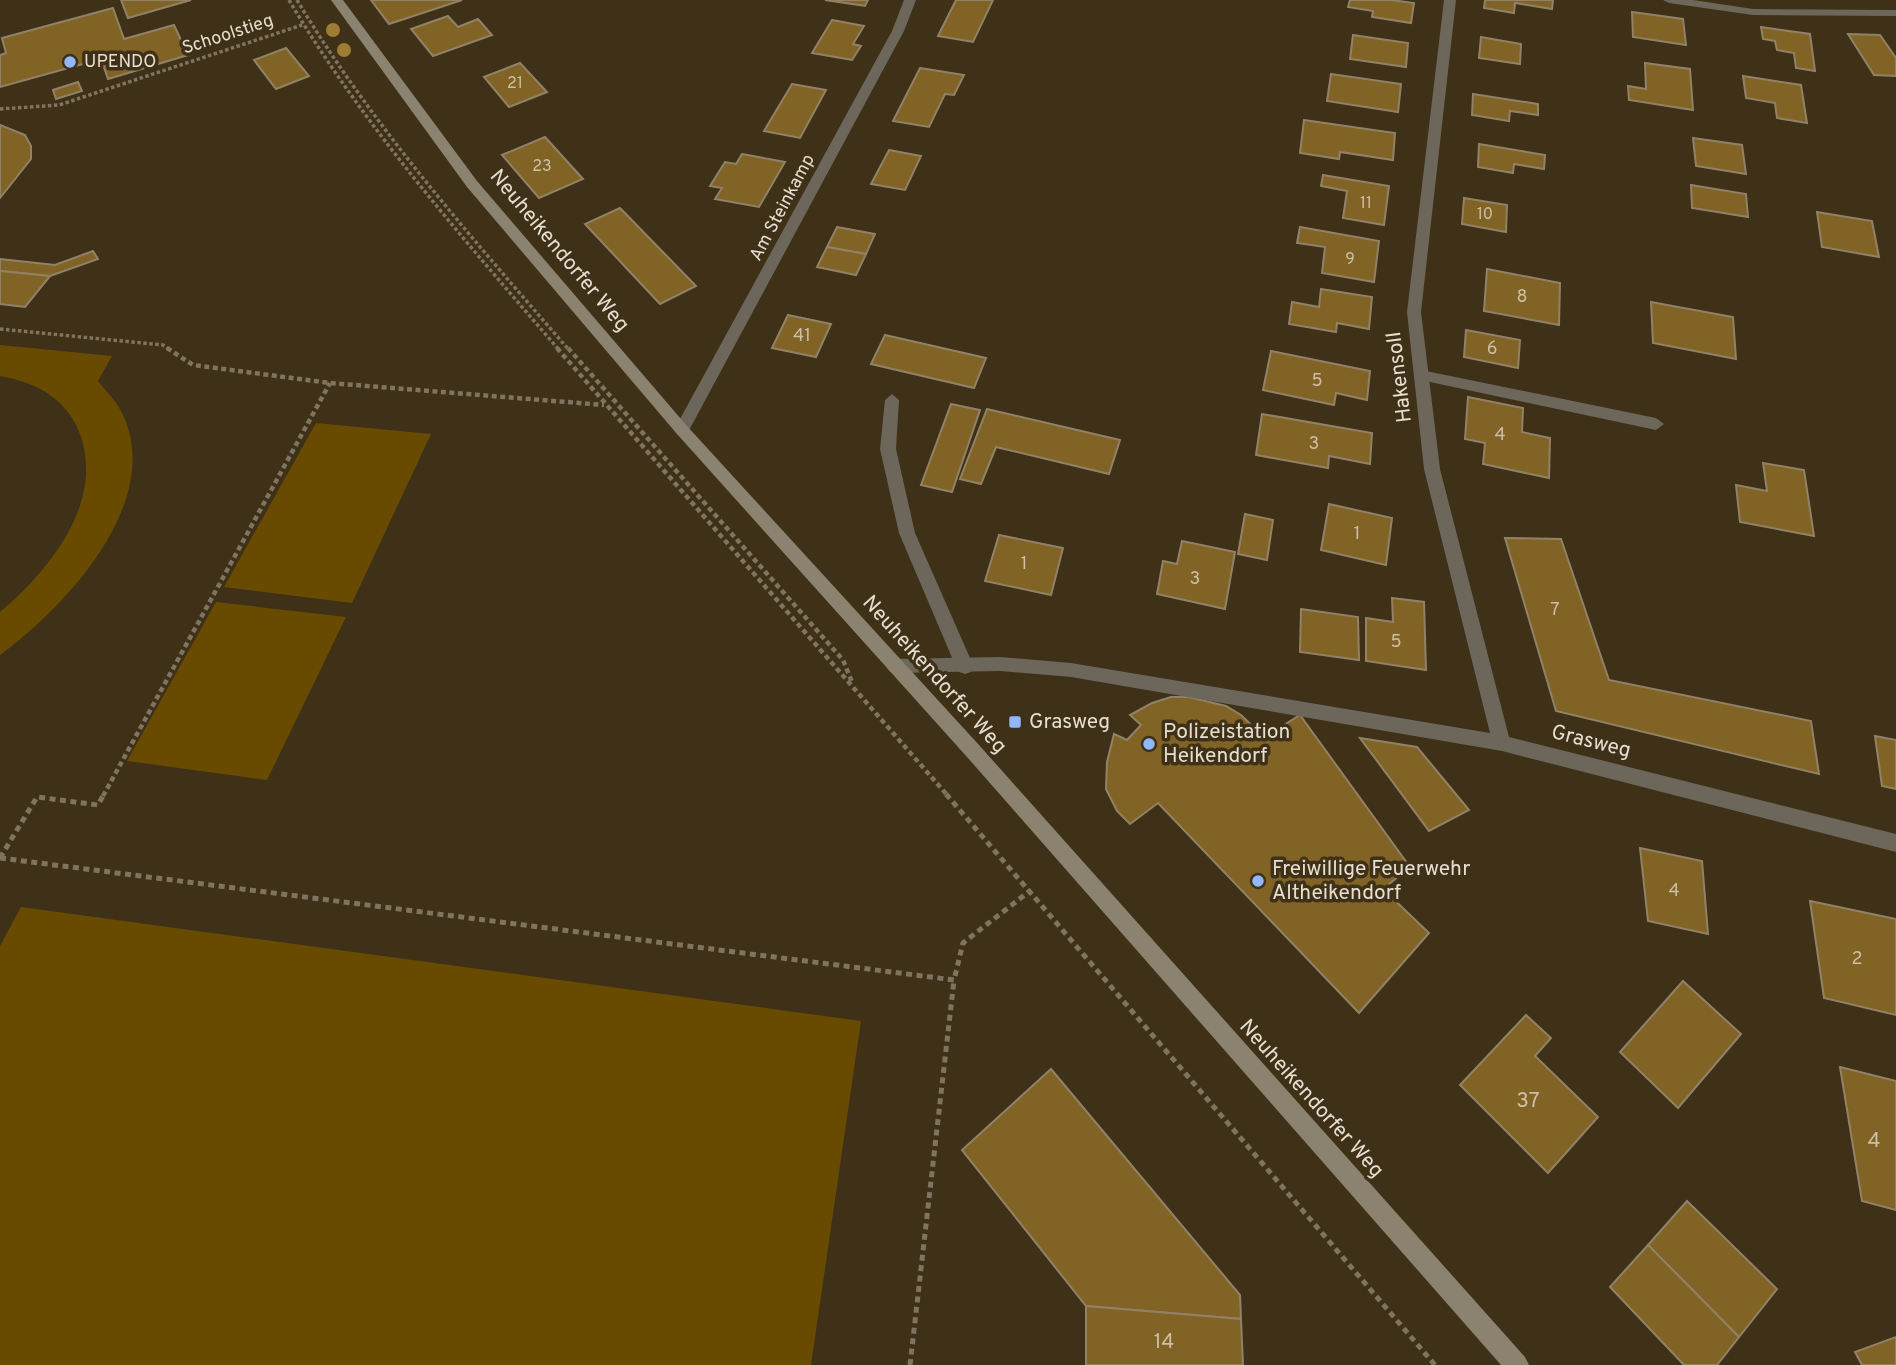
<svg xmlns="http://www.w3.org/2000/svg" width="1896" height="1365" font-family="Overpass,sans-serif">
  <style>
    .green { fill: #684b00 }
    .building { fill: #816326; stroke: #918267; stroke-width: 2 }
    .lines { fill: none; stroke-linecap: round; stroke-linejoin: round }
    .path-far2 { stroke: #7f745f; stroke-width: 3.5; stroke-dasharray: 3.5 2.5; stroke-linecap: butt }
    .path-far1 { stroke: #7f745f; stroke-width: 4.5; stroke-dasharray: 5 3.5; stroke-linecap: butt }
    .path { stroke: #7f745f; stroke-width: 5; stroke-dasharray: 6 4.5; stroke-linecap: butt }
    .lane { fill: #6c665b; fill-rule: evenodd }
    .street { fill: #6c665b; fill-rule: evenodd }
    .secondary { fill: #8c8270; fill-rule: evenodd }
    .tree { fill: #9f7c34 }
    .poi-dot { fill: #93b7fd; stroke: #3e3118; stroke-width: 2.5 }
    .labels { text-anchor: middle; dominant-baseline: central; stroke-width: 7; stroke-linejoin: round; paint-order: stroke }
    .far-number-label { font-size: 16px; fill: #cdbfa6 }
    .far-street-label { font-size: 18px; fill: #e6ded0; stroke: #3e3118 }
    .far-poi-label { font-size: 18px; fill: #e6ded0; stroke: #3e3118; text-anchor: start }
    .number-label { font-size: 18px; fill: #cdbfa6 }
    .street-label { font-size: 21px; fill: #e6ded0; stroke: #3e3118 }
    .poi-label { font-size: 21px; fill: #e6ded0; stroke: #3e3118; text-anchor: start }
    .near-number-label { font-size: 21px; fill: #cdbfa6 }
  </style>
  <rect width="100%" height="100%" fill="#3e3118"/>
  <g class="green">
    <path d="M0 345 112 356 98 381C107 392 117 402 123 415 164 503 64 608 0 655V612C51 569 109 497 77 427 62 395 33 382 0 376Z"/>
    <polygon points="316,423 431,434 352,603 224,587"/>
    <polygon points="216,602 346,617 267,780 127,761"/>
    <polygon points="21,907 861,1021 811,1365 0,1365 0,946"/>
  </g>
  <g class="building">
    <polygon points="121,0 191,0 128,18"/>
    <polygon points="371,0 462,0 389,24"/>
    <polygon points="825,0 868,0 865,6"/>
    <polygon points="956,0 993,0 973,42 938,36"/>
    <polygon points="1350,0 1391,0 1414,3 1411,23 1372,17 1373,11 1348,7"/>
    <polygon points="1485,0 1553,0 1552,9 1515,3 1514,13 1484,8"/>
    <polygon points="113,8 124,39 174,25 188,55 108,79 101,59 0,87 0,55 6,53 2,38"/>
    <polygon points="1632,12 1683,19 1686,45 1633,37"/>
    <polygon points="448,16 458,27 478,19 492,35 433,56 411,29"/>
    <polygon points="832,20 864,26 853,44 861,46 852,60 812,53"/>
    <polygon points="1761,27 1810,34 1815,71 1796,68 1794,53 1777,50 1775,41 1763,39"/>
    <polygon points="1848,34 1880,35 1896,58 1896,76 1874,75"/>
    <polygon points="1353,35 1408,43 1406,67 1350,59"/>
    <polygon points="1481,37 1521,44 1520,64 1479,58"/>
    <polygon points="286,48 309,76 276,89 254,60"/>
    <polygon points="520,63 547,92 509,107 484,77"/>
    <polygon points="1645,63 1690,69 1693,110 1629,100 1628,86 1646,89"/>
    <polygon points="920,68 964,75 954,95 945,94 929,127 893,121"/>
    <polygon points="1331,74 1401,84 1398,112 1327,101"/>
    <polygon points="1743,76 1801,85 1807,123 1777,118 1775,103 1746,98"/>
    <polygon points="78,82 82,91 56,99 53,90"/>
    <polygon points="792,84 826,90 800,138 764,131"/>
    <polygon points="1473,94 1538,104 1538,115 1510,111 1509,121 1472,115"/>
    <polygon points="1304,120 1395,133 1393,160 1340,152 1339,159 1300,153"/>
    <polygon points="0,125 25,135 31,146 31,159 0,198"/>
    <polygon points="545,137 583,179 539,198 502,155"/>
    <polygon points="1693,138 1742,145 1746,174 1696,166"/>
    <polygon points="1479,144 1545,155 1544,169 1514,164 1513,173 1478,167"/>
    <polygon points="889,150 921,156 905,190 871,184"/>
    <polygon points="742,154 785,162 759,207 715,199 722,188 710,186 725,162 736,164"/>
    <polygon points="1323,175 1389,186 1384,225 1343,218 1347,191 1321,186"/>
    <polygon points="1691,185 1746,194 1748,217 1692,208"/>
    <polygon points="1464,198 1507,205 1506,232 1462,224"/>
    <polygon points="620,208 696,286 660,304 585,224"/>
    <polygon points="1817,212 1872,221 1879,257 1822,247"/>
    <polygon points="837,227 875,234 866,254 827,247"/>
    <polygon points="1300,227 1379,241 1374,282 1322,273 1325,247 1297,243"/>
    <polygon points="827,247 866,254 856,275 817,267"/>
    <polygon points="93,251 98,259 50,276 0,271 0,259 55,265"/>
    <polygon points="1487,269 1560,283 1559,325 1484,311"/>
    <polygon points="0,271 50,276 25,307 0,304"/>
    <polygon points="1321,289 1372,297 1369,329 1337,323 1336,332 1289,324 1292,302 1319,307"/>
    <polygon points="1651,302 1733,317 1736,359 1653,343"/>
    <polygon points="788,315 831,324 816,357 772,348"/>
    <polygon points="1466,330 1520,340 1518,368 1464,357"/>
    <polygon points="885,335 986,358 974,388 871,364"/>
    <polygon points="1271,351 1370,371 1367,400 1336,393 1334,405 1263,390"/>
    <polygon points="1468,397 1523,408 1522,432 1550,438 1549,478 1483,464 1485,443 1465,439"/>
    <polygon points="951,404 980,410 952,492 921,485"/>
    <polygon points="987,409 1120,440 1109,474 996,447 981,484 960,479"/>
    <polygon points="1262,414 1372,433 1370,464 1329,456 1328,468 1256,455"/>
    <polygon points="1763,463 1804,470 1814,536 1740,522 1736,485 1767,491"/>
    <polygon points="1329,504 1392,518 1386,565 1321,550"/>
    <polygon points="1245,514 1273,520 1267,560 1238,554"/>
    <polygon points="999,535 1063,548 1051,595 985,581"/>
    <polygon points="1505,538 1561,539 1609,680 1811,721 1819,774 1556,711"/>
    <polygon points="1182,541 1235,552 1225,609 1157,594 1163,561 1177,564"/>
    <polygon points="1392,598 1424,602 1426,670 1366,661 1366,618 1393,622"/>
    <polygon points="1301,609 1358,617 1359,660 1300,652"/>
    <polygon points="1171,697 1189,697 1226,706 1241,715 1264,737 1300,715 1410,867 1383,889 1429,933 1359,1013 1158,803 1130,824 1117,811 1106,789 1107,762 1114,734 1127,740 1141,725 1130,715 1152,703"/>
    <polygon points="1875,736 1896,740 1896,789 1882,786"/>
    <polygon points="1360,738 1417,747 1469,810 1429,831"/>
    <polygon points="1640,848 1702,861 1708,934 1648,921"/>
    <polygon points="1810,901 1896,919 1896,1015 1824,998"/>
    <polygon points="1683,981 1741,1034 1678,1108 1620,1052"/>
    <polygon points="1526,1015 1551,1038 1535,1056 1598,1117 1548,1173 1460,1085"/>
    <polygon points="1840,1067 1896,1081 1896,1210 1862,1201"/>
    <polygon points="1051,1069 1240,1295 1241,1319 1086,1306 962,1150"/>
    <polygon points="1687,1201 1777,1289 1739,1337 1648,1245"/>
    <polygon points="1648,1245 1739,1337 1717,1365 1684,1365 1610,1287"/>
    <polygon points="1086,1306 1241,1319 1243,1365 1086,1365"/>
    <polygon points="1896,1337 1896,1365 1862,1365 1855,1352"/>
  </g>
  <g class="lines">
    <g class="path-far2">
      <path d="M289 0C364 127 463 238 559 350"/>
      <path d="M297 0C373 127 472 238 569 350"/>
      <polyline points="0,109 59,105 302,25"/>
      <polyline points="0,329 163,345 170,350"/>
    </g>
    <g class="path-far1">
      <polyline points="167,348 193,365 330,383 604,405"/>
      <polyline points="557,348 948,796"/>
      <polyline points="568,348 843,660 852,682"/>
      <polyline points="103,796 330,383"/>
    </g>
    <g class="path">
      <polyline points="946,794 1435,1365"/>
      <polyline points="0,858 954,980 963,943 1031,890"/>
      <polyline points="0,858 37,797 98,805 104,794"/>
      <polyline points="910,1365 954,980"/>
    </g>
    <g class="lane">
      <polygon points="1421,370 1656,418 1664,424 1656,430 1416,379 1414,375"/>
      <polygon points="892,394 899,400 896,449 915,533 974,667 971,672 965,674 959,672 956,667 899,533 880,449 885,400"/>
    </g>
    <g class="street">
      <polygon points="904,0 916,0 904,31 687,434 677,434 674,430 892,31"/>
      <polygon points="1444,0 1456,0 1421,312 1440,469 1509,737 1896,834 1896,852 1502,751 1071,677 1000,671 895,673 889,671 886,666 889,661 895,659 1000,657 1071,663 1490,733 1424,469 1407,312"/>
      <polygon points="1663,0 1693,0 1753,9 1896,10 1896,16 1753,15 1669,3"/>
    </g>
    <polygon class="secondary" points="331,0 343,0 477,181 687,426 979,745 1525,1357 1529,1365 1501,1365 967,757 677,434 467,187"/>
  </g>
  <g class="tree">
    <circle cx="333" cy="30" r="7"/>
    <circle cx="344" cy="50" r="7"/>
  </g>
  <g class="poi-dot">
    <circle cx="70" cy="62" r="7"/>
    <rect x="1008" y="715" width="14" height="14" rx="3.5"/>
    <circle cx="1149" cy="744" r="7"/>
    <circle cx="1258" cy="881" r="7"/>
  </g>
  <g class="labels">
    <g class="far-number-label">
      <text x="515" y="84">21</text>
      <text x="542" y="167">23</text>
      <text x="1366" y="204">11</text>
      <text x="1485" y="215">10</text>
      <text x="1350" y="260">9</text>
    </g>
    <g class="far-street-label">
      <text transform="translate(228 35) rotate(-18)">Schoolstieg</text>
      <text transform="translate(783 208) rotate(-62)">Am Steinkamp</text>
    </g>
    <g class="far-poi-label">
      <text x="84" y="62">UPENDO</text>
    </g>
    <g class="number-label">
      <text x="1522" y="297">8</text>
      <text x="802" y="336">41</text>
      <text x="1492" y="349">6</text>
      <text x="1317" y="381">5</text>
      <text x="1500" y="435">4</text>
      <text x="1314" y="444">3</text>
      <text x="1357" y="534">1</text>
      <text x="1024" y="564">1</text>
      <text x="1195" y="579">3</text>
      <text x="1555" y="610">7</text>
      <text x="1396" y="642">5</text>
      <text x="1674" y="891">4</text>
      <text x="1857" y="959">2</text>
    </g>
    <g class="street-label">
      <text transform="translate(559 251) rotate(50)">Neuheikendorfer Weg</text>
      <text transform="translate(1400 377) rotate(-97)">Hakensoll</text>
      <text transform="translate(934 675) rotate(48)">Neuheikendorfer Weg</text>
      <text transform="translate(1591 742) rotate(14)">Grasweg</text>
      <text transform="translate(1311 1099) rotate(48)">Neuheikendorfer Weg</text>
    </g>
    <g class="poi-label">
      <text x="1029" y="722">Grasweg</text>
      <text x="1163" y="732">Polizeistation<tspan x="1163" dy="24">Heikendorf</tspan></text>
      <text x="1272" y="869">Freiwillige Feuerwehr<tspan x="1272" dy="24">Altheikendorf</tspan></text>
    </g>
    <g class="near-number-label">
      <text x="1528" y="1101">37</text>
      <text x="1874" y="1141">4</text>
      <text x="1164" y="1342">14</text>
    </g>
  </g>
</svg>
